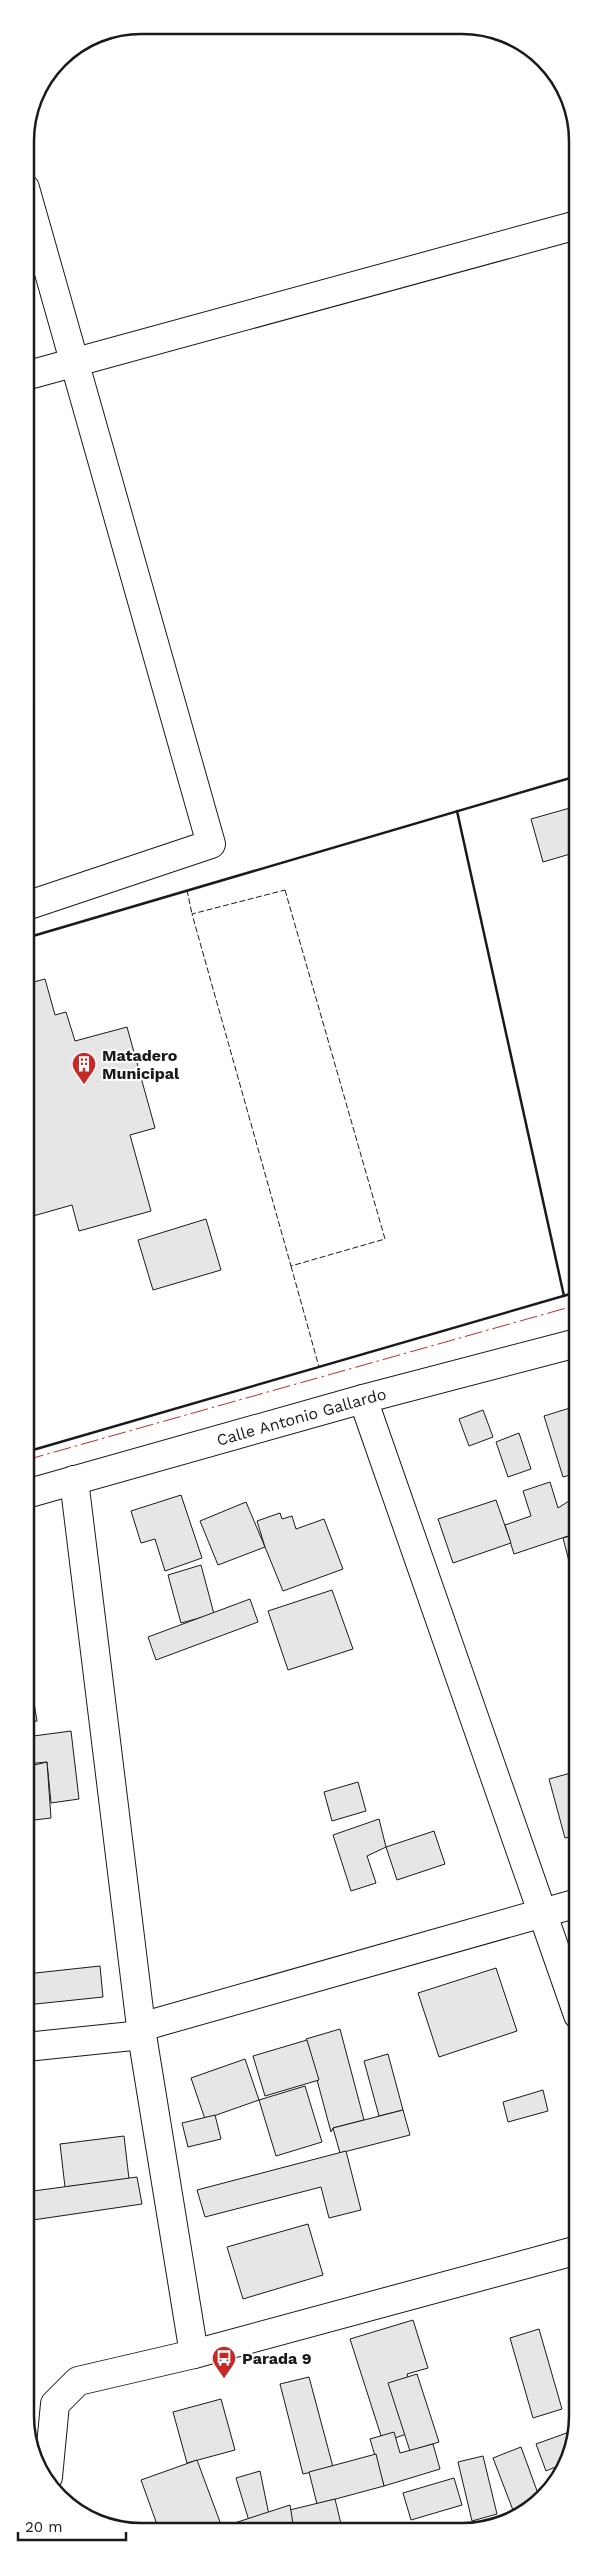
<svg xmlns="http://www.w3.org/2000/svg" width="603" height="2557" font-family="'Work Sans',sans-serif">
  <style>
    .building { fill: #e6e6e6; stroke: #1a1a1a }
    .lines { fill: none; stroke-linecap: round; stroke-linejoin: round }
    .minor-casing { stroke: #1a1a1a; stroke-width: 30 }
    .major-casing { stroke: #1a1a1a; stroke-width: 30 }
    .minor { stroke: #fff; stroke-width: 28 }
    .major { stroke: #fff; stroke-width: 28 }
    .fence { stroke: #1a1a1a; stroke-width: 1; stroke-dasharray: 6 2.5; stroke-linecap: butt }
    .wall { stroke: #1a1a1a; stroke-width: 2.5 }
    .power { stroke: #c62828; stroke-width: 1; stroke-dasharray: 18 4 2.5 4; stroke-linecap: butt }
    .labels { text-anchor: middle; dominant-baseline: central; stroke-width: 4; stroke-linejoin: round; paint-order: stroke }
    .poi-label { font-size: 16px; font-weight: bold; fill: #1a1a1a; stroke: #fff; text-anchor: start }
    .street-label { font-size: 16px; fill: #1a1a1a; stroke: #fff }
    .rim { fill: none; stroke: #1a1a1a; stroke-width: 2.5 }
  </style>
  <rect width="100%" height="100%" fill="#fff"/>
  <g class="building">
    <polygon points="577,806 577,852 543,862 531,819"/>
    <polygon points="45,979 55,1015 66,1012 75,1041 127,1027 155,1128 130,1135 151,1211 79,1231 72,1205 26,1218 26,984"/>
    <polygon points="206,1219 221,1270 153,1290 138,1240"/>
    <polygon points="570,1408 577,1432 577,1473 563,1477 544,1416"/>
    <polygon points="483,1410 493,1437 469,1446 459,1419"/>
    <polygon points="519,1433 531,1469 508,1477 496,1442"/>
    <polygon points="550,1482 558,1508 572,1499 577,1517 577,1533 514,1554 505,1525 531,1516 523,1491"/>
    <polygon points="181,1495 202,1558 165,1571 155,1539 141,1543 131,1511"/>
    <polygon points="496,1500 511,1543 453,1563 438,1519"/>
    <polygon points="246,1502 265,1547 218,1565 200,1521"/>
    <polygon points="280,1513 282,1519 292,1516 296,1529 324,1519 343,1569 283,1591 265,1547 257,1521"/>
    <polygon points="577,1534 577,1592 563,1538"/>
    <polygon points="201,1565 214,1614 181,1623 168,1575"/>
    <polygon points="332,1590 353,1649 288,1670 268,1611"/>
    <polygon points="250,1599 258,1622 156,1660 148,1637"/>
    <polygon points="32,1691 37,1721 26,1723 26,1692"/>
    <polygon points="71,1731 79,1799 51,1803 47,1762 26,1764 26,1737"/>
    <polygon points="47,1762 51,1818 26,1821 26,1767"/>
    <polygon points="578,1771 578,1835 565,1838 549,1779"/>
    <polygon points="358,1782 366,1811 332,1821 324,1792"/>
    <polygon points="379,1819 386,1847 367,1856 376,1883 351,1891 333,1835"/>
    <polygon points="434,1831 445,1864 397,1880 386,1847"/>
    <polygon points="100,1966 103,1997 26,2005 26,1974"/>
    <polygon points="496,1968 517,2031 439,2057 418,1993"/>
    <polygon points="340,2029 364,2120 333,2128 331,2132 306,2039"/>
    <polygon points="307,2040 319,2080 265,2096 253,2056"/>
    <polygon points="388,2054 403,2110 379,2116 364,2061"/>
    <polygon points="245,2059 259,2100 205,2119 191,2078"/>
    <polygon points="305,2086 322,2142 276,2156 259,2100"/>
    <polygon points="543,2090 548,2111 508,2122 503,2102"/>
    <polygon points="403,2110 410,2135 340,2153 333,2128"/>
    <polygon points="215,2115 221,2139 188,2147 182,2123"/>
    <polygon points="124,2136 129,2179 65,2187 60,2144"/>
    <polygon points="346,2151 361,2210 329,2218 321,2187 205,2217 197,2190"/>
    <polygon points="137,2177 142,2204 26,2221 26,2192"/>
    <polygon points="308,2224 323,2275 243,2299 227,2247"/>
    <polygon points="578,2298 578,2326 570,2301"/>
    <polygon points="413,2320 428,2368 407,2374 424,2428 383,2442 350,2339"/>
    <polygon points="539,2329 562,2409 533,2418 510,2338"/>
    <polygon points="417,2374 439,2442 410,2451 388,2383"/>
    <polygon points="309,2377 333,2467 303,2474 280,2384"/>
    <polygon points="221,2399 235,2450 187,2463 173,2412"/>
    <polygon points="575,2430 560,2465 546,2471 536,2444"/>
    <polygon points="394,2432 400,2453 433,2444 440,2469 384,2486 370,2439"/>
    <polygon points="521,2447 540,2499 516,2518 493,2458"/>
    <polygon points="376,2454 384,2486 317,2504 309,2472"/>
    <polygon points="483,2456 497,2514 472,2521 458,2462"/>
    <polygon points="197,2460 220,2522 199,2530 159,2530 141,2480"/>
    <polygon points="260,2471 269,2515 249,2521 236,2478"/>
    <polygon points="454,2478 462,2505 411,2520 403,2493"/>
    <polygon points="335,2499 342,2528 333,2530 273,2530 269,2515"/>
    <polygon points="290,2505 294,2530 213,2530"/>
  </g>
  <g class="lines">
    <defs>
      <g id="minor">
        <polyline points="25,188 211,844 26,906"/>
        <polyline points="25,376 577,225"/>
        <polyline points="363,1399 578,2015"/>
        <polyline points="74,1480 142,2035 194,2354"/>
        <polyline points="141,2027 578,1903"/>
        <polyline points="26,2047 142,2035"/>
        <polyline points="48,2477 55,2404 78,2381 194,2354 578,2250"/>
      </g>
      <g id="major">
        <path id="s1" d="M26 1494 363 1399 577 1343"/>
      </g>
    </defs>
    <use href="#minor" class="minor-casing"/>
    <use href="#major" class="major-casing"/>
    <use href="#minor" class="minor"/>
    <use href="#major" class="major"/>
    <g class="fence">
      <polyline points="187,890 192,914"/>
      <polygon points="285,890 385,1239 291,1266 192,914"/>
      <polyline points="291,1266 319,1367"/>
    </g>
    <g class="wall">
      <polyline points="457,811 564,1296"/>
      <polyline points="26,938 577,776"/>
      <polyline points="26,1452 577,1292"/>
    </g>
    <polyline class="power" points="26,1460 577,1305"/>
  </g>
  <defs>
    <symbol id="building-pin" viewBox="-11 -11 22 30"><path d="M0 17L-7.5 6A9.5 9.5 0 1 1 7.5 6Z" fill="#c62828" stroke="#fff"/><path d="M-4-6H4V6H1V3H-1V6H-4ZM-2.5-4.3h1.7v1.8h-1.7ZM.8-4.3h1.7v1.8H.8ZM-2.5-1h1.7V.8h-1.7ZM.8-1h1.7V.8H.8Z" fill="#fff"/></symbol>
    <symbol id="bus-pin" viewBox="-11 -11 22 30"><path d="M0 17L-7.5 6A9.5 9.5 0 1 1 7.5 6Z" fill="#c62828" stroke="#fff"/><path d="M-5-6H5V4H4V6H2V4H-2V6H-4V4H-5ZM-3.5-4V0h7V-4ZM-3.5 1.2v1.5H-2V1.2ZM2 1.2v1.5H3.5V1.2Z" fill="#fff"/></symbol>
  </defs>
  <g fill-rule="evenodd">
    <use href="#building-pin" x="70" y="1050" width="28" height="38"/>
    <use href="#bus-pin" x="210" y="2344" width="28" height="38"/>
  </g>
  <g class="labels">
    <g class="poi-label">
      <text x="102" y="1055">Matadero<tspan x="102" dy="18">Municipal</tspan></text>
      <text x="242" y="2358">Parada 9</text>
    </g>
    <g class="street-label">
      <text stroke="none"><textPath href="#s1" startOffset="286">Calle Antonio Gallardo</textPath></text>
    </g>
  </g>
  <path d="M0 0H603V2557H0ZM141 34H462A107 107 0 0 1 569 141V2416A107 107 0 0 1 462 2523H141A107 107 0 0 1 34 2416V141A107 107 0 0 1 141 34Z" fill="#fff" fill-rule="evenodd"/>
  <path class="rim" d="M141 34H462A107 107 0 0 1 569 141V2416A107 107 0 0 1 462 2523H141A107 107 0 0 1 34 2416V141A107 107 0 0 1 141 34Z"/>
  <path d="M18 2532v8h108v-8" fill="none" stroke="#1a1a1a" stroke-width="2.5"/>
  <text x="25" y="2532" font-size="15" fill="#1a1a1a" stroke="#ffffff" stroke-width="4" paint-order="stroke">20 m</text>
</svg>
